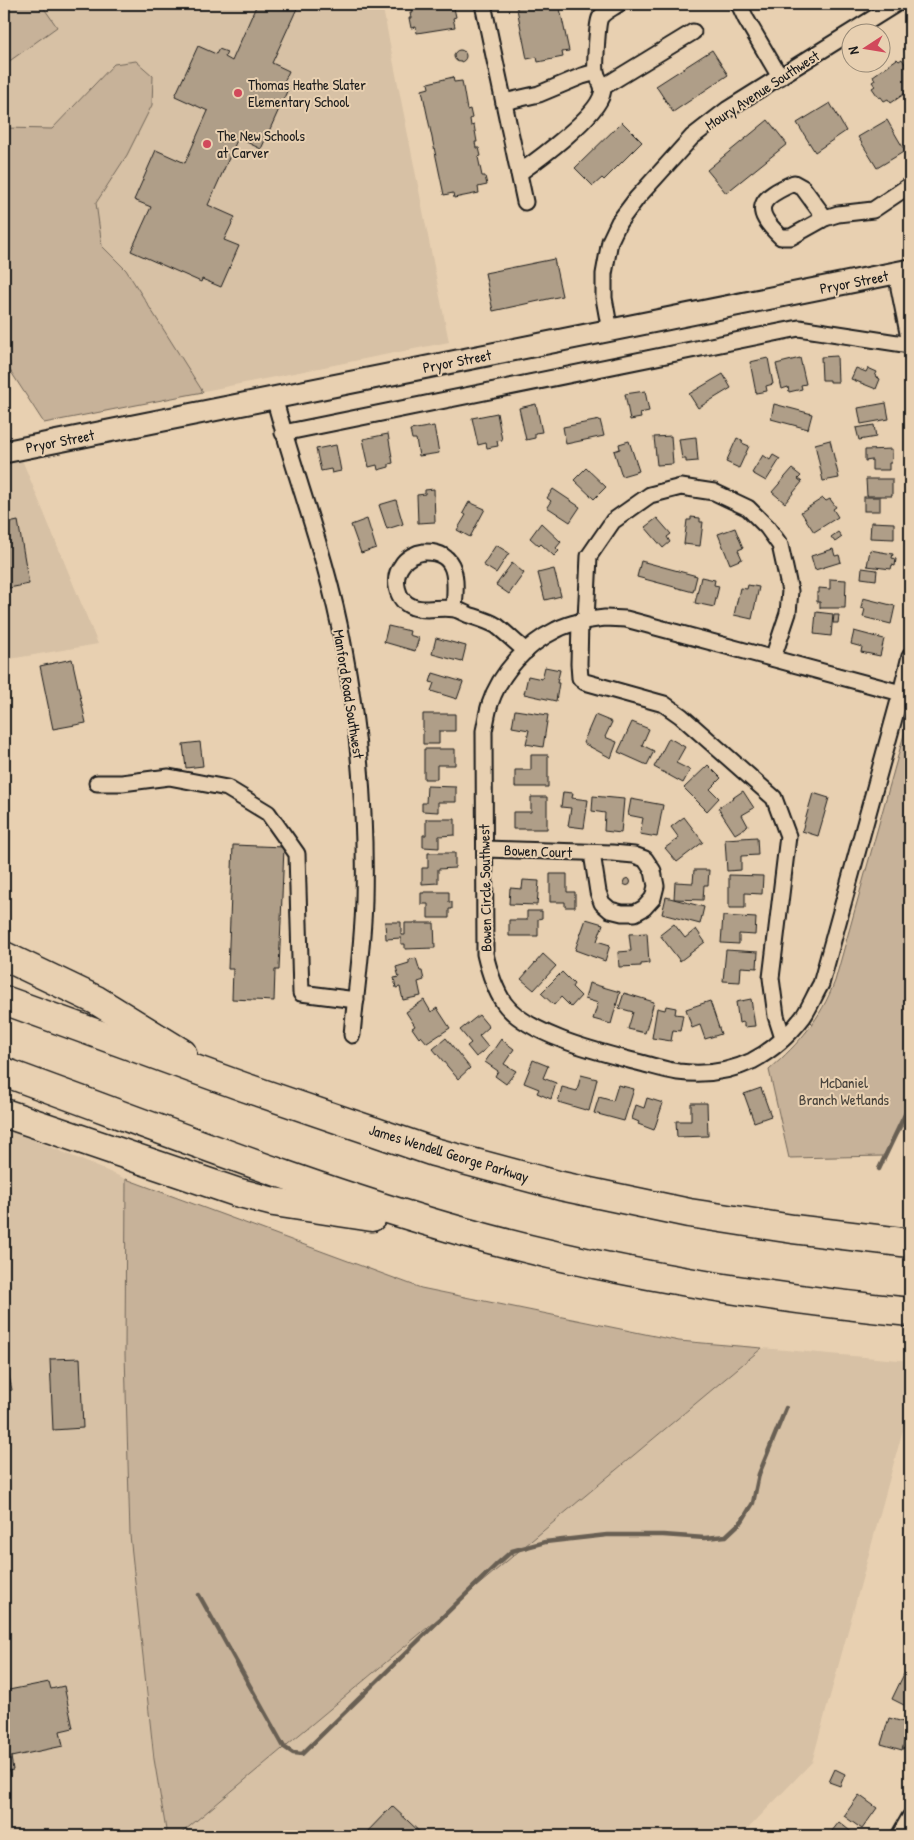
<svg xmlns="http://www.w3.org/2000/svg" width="914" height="1840" font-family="'Patrick Hand',sans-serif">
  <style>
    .built { fill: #d7c1a5 }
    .green { fill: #c7b299; stroke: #72675a }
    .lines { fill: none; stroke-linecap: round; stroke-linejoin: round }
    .stream { stroke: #685f53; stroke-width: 4.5 }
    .building { fill: #af9e88; stroke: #1c1c1c }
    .minor-casing { stroke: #1c1c1c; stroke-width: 19 }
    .secondary-casing { stroke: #1c1c1c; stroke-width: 25 }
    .motorway-casing { stroke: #1c1c1c; stroke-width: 31 }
    .minor { stroke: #e8d0b1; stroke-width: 15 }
    .secondary { stroke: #e8d0b1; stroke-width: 21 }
    .motorway { stroke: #e8d0b1; stroke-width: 28 }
    .poi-dot { fill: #d1495b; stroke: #e8d0b1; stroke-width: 2 }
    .labels { text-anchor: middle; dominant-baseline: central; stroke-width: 4; stroke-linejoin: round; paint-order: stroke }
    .poi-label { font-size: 15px; fill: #1c1c1c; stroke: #e8d0b1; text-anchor: start }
    .street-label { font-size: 15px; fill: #1c1c1c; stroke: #e8d0b1 }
    .park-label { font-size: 15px; fill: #47423b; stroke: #e8d0b1 }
  </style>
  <rect width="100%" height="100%" fill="#e8d0b1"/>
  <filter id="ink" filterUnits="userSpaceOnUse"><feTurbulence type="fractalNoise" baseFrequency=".02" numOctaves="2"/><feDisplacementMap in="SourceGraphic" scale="10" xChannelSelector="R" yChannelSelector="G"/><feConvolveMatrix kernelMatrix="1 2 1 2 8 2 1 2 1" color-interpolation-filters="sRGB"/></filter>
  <g filter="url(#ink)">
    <g class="built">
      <polygon points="4,4 382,4 449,342 44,423 4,361"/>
      <polygon points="18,450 98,644 4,660 4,452"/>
      <polygon points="4,1127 126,1179 125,1354 130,1535 154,1759 167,1836 4,1836"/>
      <polygon points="762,1348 910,1361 910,1404 812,1762 741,1836 178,1836"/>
    </g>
    <g class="green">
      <polygon points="4,4 41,4 57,27 4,65"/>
      <polygon points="136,61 153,76 152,105 127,155 96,203 102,246 126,270 203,392 44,423 4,361 4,128 52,129 114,64"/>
      <path d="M910 713V1115L883 1156 789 1158 769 1070C800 1042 820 1020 835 981Z"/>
      <polygon points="126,1179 421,1288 679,1341 762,1348 178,1836 167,1836 154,1759 130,1535 125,1354"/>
    </g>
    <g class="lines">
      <g class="stream">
        <polyline points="879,1169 910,1104"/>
        <polyline points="199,1595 284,1747 293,1753 302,1754 496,1565 512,1551 545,1542 607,1535 663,1535 705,1538 726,1536 742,1521 753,1503 759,1474 786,1408"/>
      </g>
    </g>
    <g class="building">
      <polygon points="257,4 299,4 272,63 289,71 283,84 289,87 261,149 238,138 208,205 235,217 224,240 239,246 221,287 202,279 201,282 131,251 151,207 134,200 156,150 185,163 208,111 175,96 198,46 216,54 219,49 227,52 225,57 232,61"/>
      <polygon points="406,4 449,4 450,9 454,8 456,17 453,18 455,27 417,33 416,27 411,28 409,18 411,18 410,13 413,13 412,6 406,7"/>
      <polygon points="516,4 559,4 569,51 562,52 563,57 538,62 537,57 527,59"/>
      <circle cx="460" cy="56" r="6"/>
      <polygon points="712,50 728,75 673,112 656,86"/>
      <polygon points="897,59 899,61 902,59 910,72 910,90 891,103 888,99 884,101 881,97 879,98 872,88 875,86 872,82 875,80 873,76"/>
      <polygon points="453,77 454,82 462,81 467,110 470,109 472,118 470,119 471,126 474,125 477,142 475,142 476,148 479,148 481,156 478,157 482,176 485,176 487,185 478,187 479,193 454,198 453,193 444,195 422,90 429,88 428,83"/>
      <polygon points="830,103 846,131 815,152 797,123"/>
      <polygon points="768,120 787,144 726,193 707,170"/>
      <polygon points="887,120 905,151 877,168 858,137"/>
      <polygon points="622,122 642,142 604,180 602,178 593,186 575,168"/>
      <polygon points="554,259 562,296 493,311 485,273"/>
      <polygon points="837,356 838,382 830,382 830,380 822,380 821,357"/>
      <polygon points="768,358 773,384 766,386 767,391 756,393 750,362"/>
      <polygon points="800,358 806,384 801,385 802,389 789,392 788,387 782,389 776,364"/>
      <polygon points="856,368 866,372 868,368 877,372 875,376 880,379 876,389 851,379"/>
      <polygon points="723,374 731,388 698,408 689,394"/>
      <polygon points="645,391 649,411 640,413 641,418 630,420 625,394"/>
      <polygon points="886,403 889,419 861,424 858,408"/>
      <polygon points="536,404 542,432 535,433 535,438 526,440 519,408"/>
      <polygon points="774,404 812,414 808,429 771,419"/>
      <polygon points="497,413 502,440 497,441 498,446 487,448 486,443 478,445 472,418"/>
      <polygon points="600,420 604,436 566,444 563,427"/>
      <polygon points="874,425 876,437 859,440 856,428"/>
      <polygon points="434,426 439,453 419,456 416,439 412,439 410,430"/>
      <polygon points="388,434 393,463 389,464 389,467 378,470 377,465 369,467 363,439"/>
      <polygon points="671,436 673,464 657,465 654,437"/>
      <polygon points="696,437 698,461 686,462 686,459 682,459 679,439"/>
      <polygon points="737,438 743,441 742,443 749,446 739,468 726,462"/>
      <polygon points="830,440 839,478 823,481 815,444"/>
      <polygon points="629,441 639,471 622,476 614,451 620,449 619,444"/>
      <polygon points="336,445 341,471 332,473 331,469 321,471 316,449"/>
      <polygon points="892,449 892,458 891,463 889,463 889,470 872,470 872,460 865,461 865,450"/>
      <polygon points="763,455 770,460 773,455 780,459 766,481 752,473"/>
      <polygon points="586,468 606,487 594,499 574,480"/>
      <polygon points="792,469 801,476 798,479 802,482 785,503 772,492"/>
      <polygon points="866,479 892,479 892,496 867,496"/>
      <polygon points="434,489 435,522 418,523 417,495 425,494 425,490"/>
      <polygon points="553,489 580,507 570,522 547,507 551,501 547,498"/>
      <rect x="864" y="497" width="16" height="14"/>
      <polygon points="823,498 826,501 830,499 836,507 833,509 838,517 814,532 801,512"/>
      <polygon points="396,500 403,524 387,529 379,505"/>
      <polygon points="469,502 485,509 470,537 457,530 466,515 463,513"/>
      <polygon points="691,517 700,518 700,522 703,522 700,546 684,544 687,520 691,520"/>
      <polygon points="657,518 671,534 667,537 670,542 663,548 645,527"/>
      <polygon points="367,519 376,548 361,553 351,525"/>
      <polygon points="18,521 29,584 4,589 4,524"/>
      <polygon points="871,522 894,523 894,539 870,538"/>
      <polygon points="541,523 561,542 556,548 559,551 554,556 541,544 539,546 530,538"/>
      <polygon points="735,528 743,548 738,550 742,559 730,564 718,534"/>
      <polygon points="838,532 842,537 835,542 831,537"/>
      <polygon points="496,545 509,553 496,573 483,565"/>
      <polygon points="833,549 835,556 839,555 841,562 815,570 811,556"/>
      <polygon points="870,550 893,554 892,558 896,559 895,566 892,565 891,569 867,566"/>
      <polygon points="641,561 697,576 693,592 637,577"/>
      <polygon points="512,563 524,573 509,594 496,585"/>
      <polygon points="862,568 877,570 876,580 861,578"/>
      <polygon points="554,569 561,596 545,600 538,573"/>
      <polygon points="701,577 715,580 714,585 719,586 714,607 695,603"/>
      <polygon points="830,579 846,580 845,608 820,608 820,602 817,602 817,593 819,593 819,588 830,589"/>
      <polygon points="748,585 759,587 752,619 734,615 740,588 747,589"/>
      <polygon points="863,598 895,606 891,624 863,617 865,609 861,608"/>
      <polygon points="816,612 833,614 831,636 814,634"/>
      <polygon points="834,615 839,615 838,623 833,623"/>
      <polygon points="388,626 410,631 409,635 419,638 415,651 384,642"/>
      <polygon points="854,631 884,639 880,656 861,652 862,647 851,644"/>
      <polygon points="436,638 466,646 462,662 432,654"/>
      <polygon points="72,659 86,723 53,729 40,666"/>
      <polygon points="545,667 560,670 557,683 559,683 556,701 524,694 528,676 542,679"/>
      <polygon points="433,673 463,682 457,699 431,691 434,683 430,682"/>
      <polygon points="515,710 548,715 543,747 526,744 529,730 512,727"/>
      <polygon points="423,714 455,714 455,731 439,731 439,744 423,744"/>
      <polygon points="595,715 612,722 605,737 617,742 611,758 583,743"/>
      <polygon points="632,722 649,729 642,745 654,751 647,765 618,752"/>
      <polygon points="669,738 685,747 676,763 690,770 683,783 654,767"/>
      <polygon points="200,742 203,766 186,768 183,744"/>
      <polygon points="424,749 455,749 455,765 437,765 437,779 424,779"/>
      <polygon points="531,755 548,755 548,787 515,787 515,770 531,770"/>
      <polygon points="708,765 721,778 710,789 719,798 707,811 684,788"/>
      <polygon points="427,786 456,787 456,802 438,802 438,812 422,811 422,803 426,803"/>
      <polygon points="743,791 754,808 742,815 748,826 735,834 718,808"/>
      <polygon points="563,792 573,793 572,798 588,800 584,828 568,826 571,808 561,807"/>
      <polygon points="813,793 829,798 818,836 802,831"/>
      <polygon points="593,796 624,799 621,833 604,831 605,813 592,811"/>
      <polygon points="531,797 547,797 547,829 513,829 513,812 531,812"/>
      <polygon points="631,799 663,805 657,837 640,834 643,818 628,815"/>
      <polygon points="684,817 703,842 677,862 665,848 679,838 671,827"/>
      <polygon points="426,819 455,819 455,835 439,836 439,848 423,847 423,835 426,835"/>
      <polygon points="757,837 758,855 741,856 741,870 727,871 725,839"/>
      <polygon points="233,845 284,847 279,970 275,970 274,1001 232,999 233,969 228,969"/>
      <polygon points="428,853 455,853 455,868 438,869 438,883 422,884 422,868 428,868"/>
      <polygon points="694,870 709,870 708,885 704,885 703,900 674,899 675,882 693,883"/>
      <polygon points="550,874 567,874 567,892 575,892 575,907 565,907 565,902 550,902"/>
      <polygon points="729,875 763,876 762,894 745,893 745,908 729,908"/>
      <circle cx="627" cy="882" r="3.5"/>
      <polygon points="523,880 539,881 537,905 509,904 510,888 522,889"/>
      <polygon points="424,892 449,892 449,902 452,902 452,909 449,909 449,918 428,918 428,904 421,904 421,893 424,893"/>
      <polygon points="666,897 704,907 700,924 662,914"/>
      <polygon points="527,911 542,911 542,918 538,919 538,936 509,936 509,920 527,920"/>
      <polygon points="723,916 756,918 755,935 739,934 739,944 721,943"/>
      <polygon points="586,919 603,924 597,941 610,945 605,961 575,950"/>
      <polygon points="385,922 401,922 401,935 405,935 405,923 434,923 435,948 405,949 405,944 401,944 401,938 386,939"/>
      <polygon points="674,924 685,938 696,929 705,942 680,961 660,935"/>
      <polygon points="647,933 649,963 641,964 641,966 619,967 618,952 631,951 629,934"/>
      <polygon points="726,950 758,952 757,968 741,967 740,982 723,981"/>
      <polygon points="543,954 556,966 534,990 521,979"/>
      <polygon points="416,958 420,971 422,971 424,980 418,982 421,996 403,1000 400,987 396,988 394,978 399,977 396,967 409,963 409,960"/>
      <polygon points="562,972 574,984 572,987 581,996 571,1007 561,997 554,1005 541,993"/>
      <polygon points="589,983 620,992 611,1024 593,1019 598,1003 585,999"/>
      <polygon points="624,993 654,1002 645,1033 628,1029 633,1012 619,1008"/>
      <polygon points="751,999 755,1026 744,1027 744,1022 739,1023 736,1002"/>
      <polygon points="424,1000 431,1012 437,1008 450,1028 427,1043 421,1036 419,1038 412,1028 415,1026 406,1012"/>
      <polygon points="710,1001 721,1034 705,1039 700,1025 692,1028 686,1009"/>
      <polygon points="666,1006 676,1008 675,1014 683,1015 680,1031 673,1030 671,1041 652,1038 657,1008 665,1010"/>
      <polygon points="479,1015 489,1027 479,1036 488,1047 476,1057 467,1046 471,1043 460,1030"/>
      <polygon points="446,1038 470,1068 458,1079 433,1049"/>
      <polygon points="501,1039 514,1049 504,1064 516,1071 506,1084 495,1076 498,1071 485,1062"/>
      <polygon points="533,1060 548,1066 543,1078 556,1083 551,1099 537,1093 539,1089 524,1083"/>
      <polygon points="581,1075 597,1079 589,1111 558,1102 562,1087 577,1091"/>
      <polygon points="618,1085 634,1089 624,1121 594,1113 599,1097 613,1101"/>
      <polygon points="761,1088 771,1116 754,1122 744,1094"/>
      <polygon points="647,1098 663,1103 654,1130 638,1124 639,1122 632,1119 636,1105 644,1108"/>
      <polygon points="691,1103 707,1103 708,1136 677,1137 676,1121 691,1121"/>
      <polygon points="4,1352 12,1390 4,1392"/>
      <polygon points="80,1358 83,1428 53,1430 50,1359"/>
      <polygon points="904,1674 910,1677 910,1708 892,1699"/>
      <polygon points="49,1682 51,1689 64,1686 73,1728 60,1731 63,1746 11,1757 13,1770 4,1772 4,1691"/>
      <polygon points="889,1718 907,1723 905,1729 908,1730 902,1750 881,1744"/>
      <polygon points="835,1769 845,1774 840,1786 829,1782"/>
      <polygon points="859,1795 877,1808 862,1829 844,1816"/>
      <polygon points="392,1806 424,1836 363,1836"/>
      <polygon points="839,1822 855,1835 855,1836 828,1836"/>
    </g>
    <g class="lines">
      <defs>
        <g id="minor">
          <polyline points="483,4 525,202"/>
          <polyline points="739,4 746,19 780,77"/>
          <polyline points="909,4 910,7"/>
          <polyline points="603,87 693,32"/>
          <polyline points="504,102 539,94 582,76 596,72"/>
          <path d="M519 173C539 159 597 116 602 94 605 85 598 81 596 72 595 66 597 24 600 18 603 12 613 8 618 4"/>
          <path d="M825 218 803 188 794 183C759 198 751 209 781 237H791L825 218 838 214 873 210 910 185"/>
          <polyline points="896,273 910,343"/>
          <polyline points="610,331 604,298 604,274 610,241 619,222 637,198 692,137 728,109 896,4"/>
          <path d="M274 397C296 480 328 560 343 644 359 728 366 814 364 900 363 944 356 990 352 1035"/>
          <polyline points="283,433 799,328 910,345"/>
          <path d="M454 609C456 583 460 551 424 552 416 553 406 558 402 565 392 578 396 601 413 607 426 612 441 606 454 609 459 610 464 613 469 615 478 618 489 621 497 626 507 634 516 643 526 651"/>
          <path d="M605 618 626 619 901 693 821 984C815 994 810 1007 803 1017 790 1034 771 1051 752 1061 729 1072 702 1075 678 1072 665 1070 653 1066 641 1063 603 1053 528 1036 504 1003 494 988 489 971 485 954L484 731C486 722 487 713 490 704 500 673 527 644 556 630 571 622 588 620 605 618Z"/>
          <polyline points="586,620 589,556 613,521 650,495 681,487 714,492 748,508 767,527 780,545 790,591 788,613 773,658"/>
          <polyline points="580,621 579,664 580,678 585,682 664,704 681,716 774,798 788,836 771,978 776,1016 783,1038"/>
          <polyline points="909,695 901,693 910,656"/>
          <polyline points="97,783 122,783 169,777 227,788 268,813 297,854 301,993 356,1000"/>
          <polyline points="485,849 612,853 634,855 645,859 653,871 656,886 653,898 644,908 635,913 622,913 610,910 602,903 598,892 592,853"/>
          <polyline points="899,1836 910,1817"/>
        </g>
        <polyline id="secondary" points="4,452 910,270"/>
        <g id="motorway">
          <polyline points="4,956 96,1000 182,1053"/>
          <polyline points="4,1000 244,1087 434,1152 561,1186 689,1213 793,1229 910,1243"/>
          <path d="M4 1072C156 1127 308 1188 464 1232 610 1273 760 1297 910 1312"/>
          <polyline points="4,1113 236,1192 274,1202 372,1217"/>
        </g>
      </defs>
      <use href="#minor" class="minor-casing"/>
      <use href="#secondary" class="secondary-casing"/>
      <use href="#motorway" class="motorway-casing"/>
      <use href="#minor" class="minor"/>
      <use href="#secondary" class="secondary"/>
      <use href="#motorway" class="motorway"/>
    </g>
  </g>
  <g class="poi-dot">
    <circle cx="238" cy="93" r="5"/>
    <circle cx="207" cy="144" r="5"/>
  </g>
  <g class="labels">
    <g class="poi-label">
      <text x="248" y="84">Thomas Heathe Slater<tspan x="248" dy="17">Elementary School</tspan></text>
      <text x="217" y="135">The New Schools<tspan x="217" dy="17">at Carver</tspan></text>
    </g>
    <g class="street-label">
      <text transform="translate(762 90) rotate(-33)">Moury Avenue Southwest</text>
      <text transform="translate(854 282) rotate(-11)">Pryor Street</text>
      <text transform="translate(457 361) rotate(-11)">Pryor Street</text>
      <text transform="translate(60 441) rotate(-11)">Pryor Street</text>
      <text transform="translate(349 694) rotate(81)">Manford Road Southwest</text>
      <text transform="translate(538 851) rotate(2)">Bowen Court</text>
      <text transform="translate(485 888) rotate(-91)">Bowen Circle Southwest</text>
      <text transform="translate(449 1153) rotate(17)">James Wendell George Parkway</text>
    </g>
    <g class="park-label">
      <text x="844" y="1082">McDaniel<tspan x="844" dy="17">Branch Wetlands</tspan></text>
    </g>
  </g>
  <rect width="914" height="1840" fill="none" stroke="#e8d0b1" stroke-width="20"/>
  <rect x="10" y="10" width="894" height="1820" fill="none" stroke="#1c1c1c" stroke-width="2" filter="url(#ink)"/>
  <g transform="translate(866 48) rotate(258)"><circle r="24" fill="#e8d0b1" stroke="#968875"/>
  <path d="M0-4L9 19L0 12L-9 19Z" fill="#d1495b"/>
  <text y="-8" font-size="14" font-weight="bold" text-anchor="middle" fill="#1c1c1c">N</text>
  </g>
</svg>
